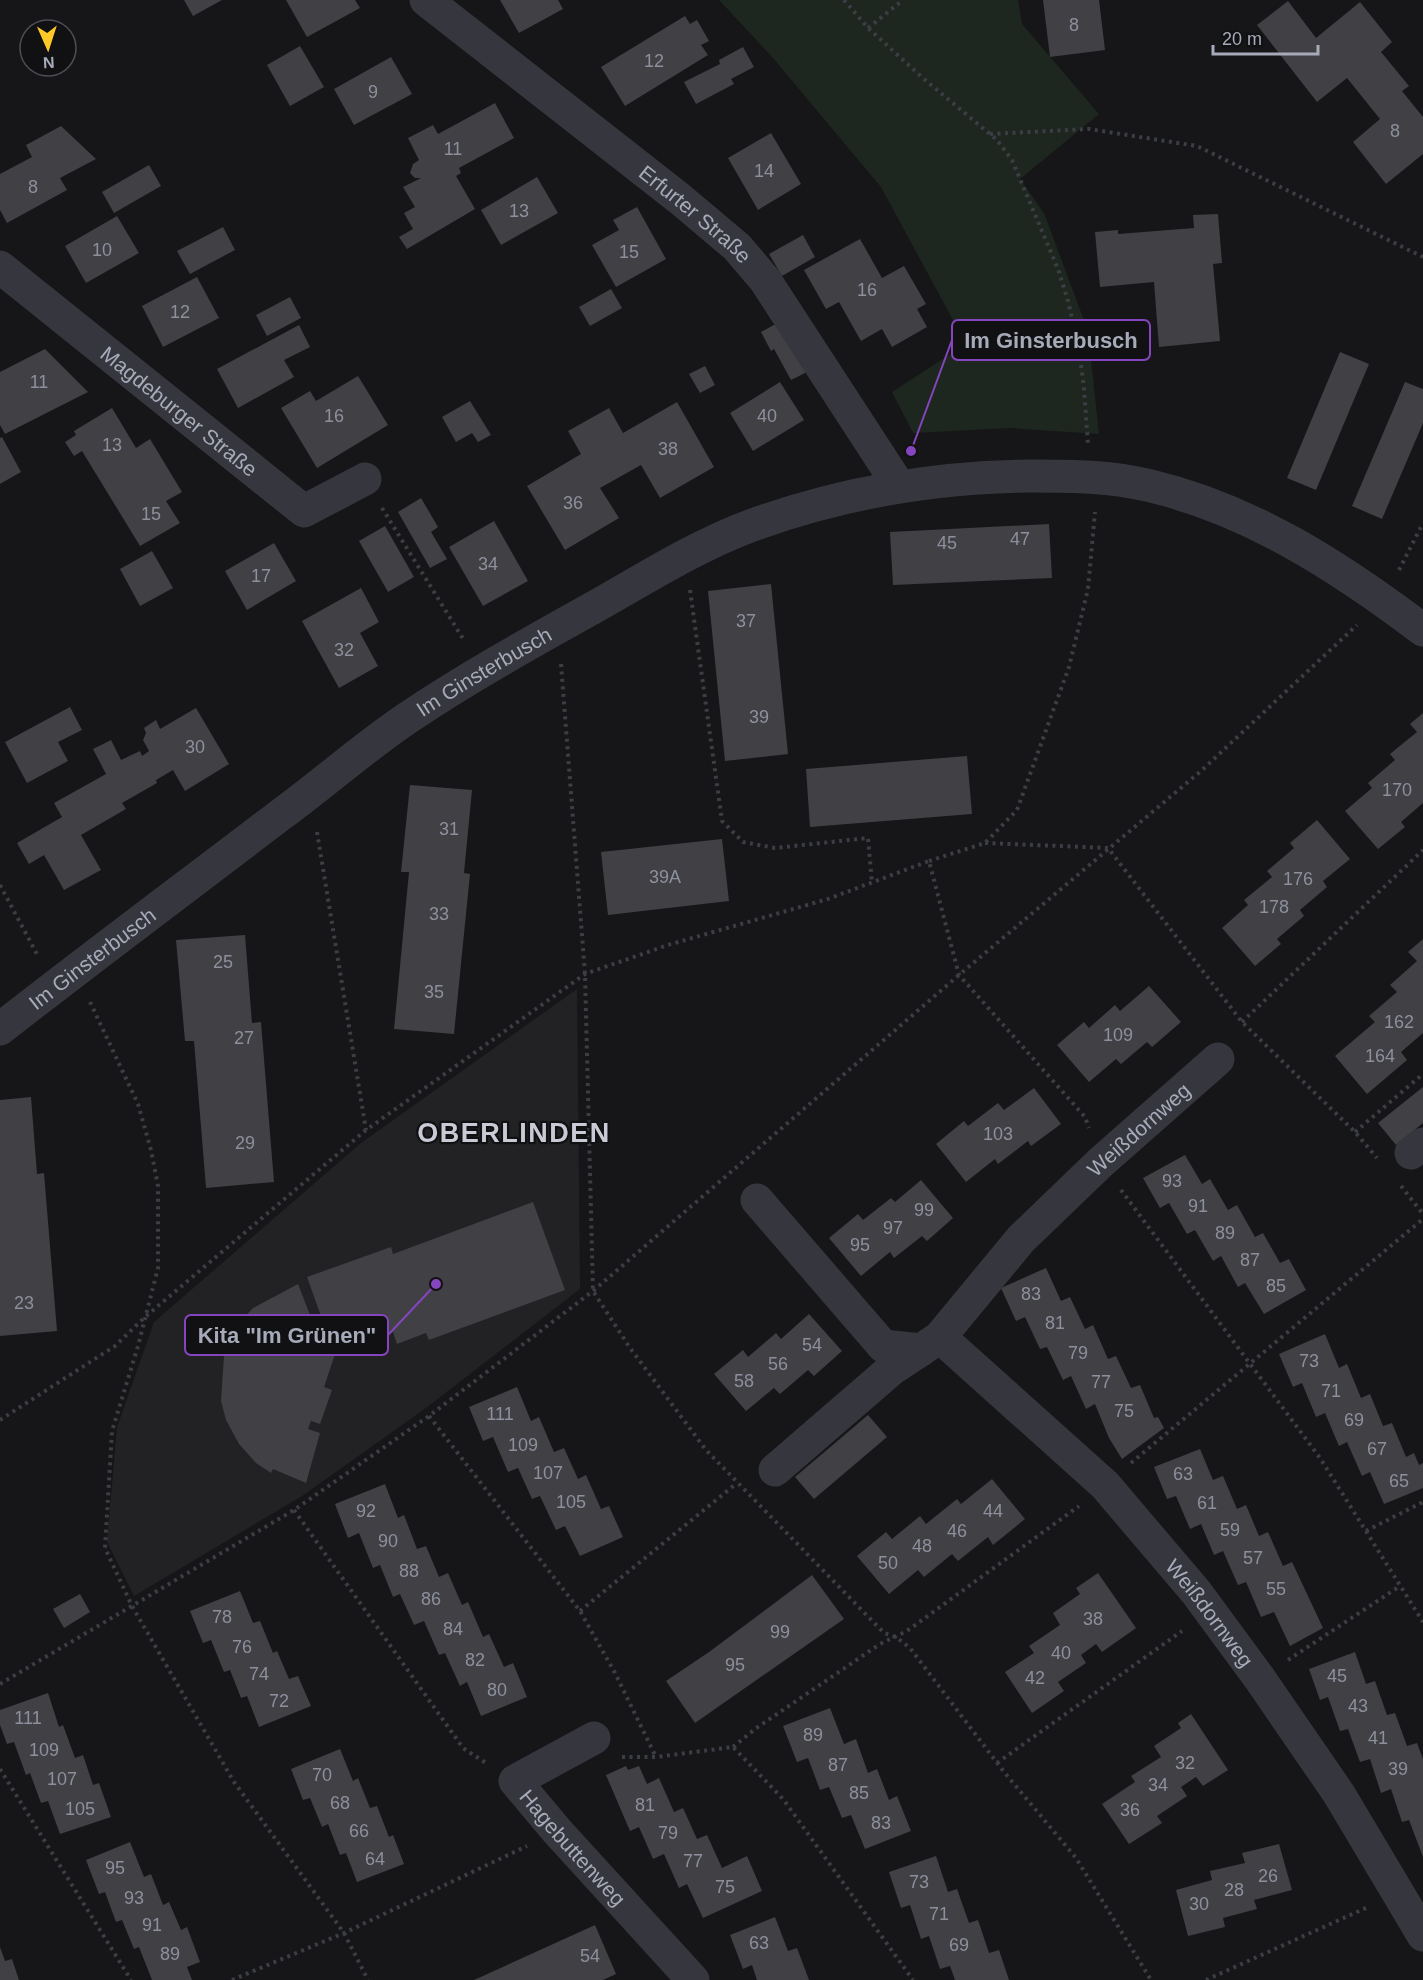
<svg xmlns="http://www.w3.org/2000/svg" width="1423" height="1980" font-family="Helvetica,sans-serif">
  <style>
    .built { fill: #222225 }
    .green { fill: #1d271f }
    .building { fill: #404045 }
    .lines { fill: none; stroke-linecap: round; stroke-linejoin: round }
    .path { stroke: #3c3e45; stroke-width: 4; stroke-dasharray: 3 4.5; stroke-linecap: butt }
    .minor { stroke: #36373e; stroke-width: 33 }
    .labels { text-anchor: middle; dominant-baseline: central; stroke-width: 4.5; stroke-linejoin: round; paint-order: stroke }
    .number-label { font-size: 18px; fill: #8d909c }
    .street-label { font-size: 21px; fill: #a7abb9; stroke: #111113 }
    .district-label { font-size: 27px; font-weight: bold; letter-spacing: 1.5px; fill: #c8cad5; stroke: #111113 }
    .leader { fill: none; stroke: #8445be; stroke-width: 2 }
    .callout-dot { fill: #8445be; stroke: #111113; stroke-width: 2 }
    .callout { fill: #111113; stroke: #8445be; stroke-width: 2 }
    .callout-label { font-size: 22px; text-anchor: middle; font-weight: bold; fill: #a7abb9 }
  </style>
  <rect width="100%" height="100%" fill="#161618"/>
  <polygon class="built" points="577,989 580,1289 426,1408 302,1496 134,1596 107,1542 117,1427 154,1322 361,1143"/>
  <polygon class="green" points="719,0 1018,0 1022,24 1099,114 1020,179 1044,213 1088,331 1099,434 1010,428 913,433 892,392 966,344 881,187 773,58"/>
  <g class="building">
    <polygon points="184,0 222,0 193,16"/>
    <polygon points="286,0 355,0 360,8 307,37"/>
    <polygon points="500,0 558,0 563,9 519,33"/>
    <polygon points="1043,0 1099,0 1105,50 1050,57"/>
    <polygon points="1288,1 1316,38 1360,2 1392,42 1381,52 1409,86 1402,91 1423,117 1423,154 1386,184 1353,142 1380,119 1347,78 1317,102 1257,25"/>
    <polygon points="685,16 690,24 697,20 709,41 701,45 708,55 625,106 601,67"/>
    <polygon points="300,46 324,87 290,106 267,65"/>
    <polygon points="743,47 754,67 731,79 734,84 696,104 684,82 720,64 719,60"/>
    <polygon points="391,57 412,94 354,125 334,89"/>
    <polygon points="495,103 514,138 459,168 461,173 456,176 475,209 407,249 399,237 413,229 404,213 415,207 403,187 421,178 415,178 410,173 413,164 419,160 408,138 433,125 438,134"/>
    <polygon points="61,126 96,159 60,178 67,190 7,223 0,210 0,174 32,157 26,145"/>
    <polygon points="771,133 801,184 758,210 728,158"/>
    <polygon points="149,165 161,186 114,213 102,192"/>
    <polygon points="537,177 558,213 501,245 481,210"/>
    <polygon points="637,207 666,259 616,287 592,245 619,230 613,220"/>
    <polygon points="1218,214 1222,263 1213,264 1220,341 1159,347 1154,282 1100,287 1095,232 1118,230 1118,234 1194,228 1193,215"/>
    <polygon points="117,216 139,253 86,283 65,246"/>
    <polygon points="223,227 235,250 190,274 177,251"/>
    <polygon points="803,235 815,257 782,276 769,254"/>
    <polygon points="860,239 882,278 904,266 926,304 917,309 927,327 892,347 882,329 861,341 839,302 826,309 804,270"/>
    <polygon points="197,277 219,318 163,347 142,306"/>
    <polygon points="611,289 622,308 590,326 579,307"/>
    <polygon points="290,297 301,318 267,336 256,315"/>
    <polygon points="781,321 811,370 791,380 774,349 771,351 761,332"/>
    <polygon points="299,325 310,347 284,360 294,377 238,408 217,369"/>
    <polygon points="45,349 88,392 5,434 0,425 0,372"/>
    <polygon points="1340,352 1369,364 1316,490 1287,478"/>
    <polygon points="705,366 715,385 700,393 689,374"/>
    <polygon points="358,376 388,425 317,468 281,408 310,391 316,401"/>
    <polygon points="780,382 804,420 753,451 730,413"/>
    <polygon points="1405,382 1423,389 1423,423 1382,519 1352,506"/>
    <polygon points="470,401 491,435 478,442 472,433 456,442 442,417"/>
    <polygon points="677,402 714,467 660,498 641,465 600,488 619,518 565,550 527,486 581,454 568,431 609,408 623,433"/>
    <polygon points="112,408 136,448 150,439 182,492 166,501 180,523 140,546 82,451 74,456 65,442 76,435 74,431"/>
    <polygon points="2,437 21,472 0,484 0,438"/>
    <polygon points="421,498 438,527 431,532 447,559 430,568 398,512"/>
    <polygon points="494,521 528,581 483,606 449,547"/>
    <polygon points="1049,524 1052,578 893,585 890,532"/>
    <polygon points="385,526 414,577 388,592 359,541"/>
    <polygon points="274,543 296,581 247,610 225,571"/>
    <polygon points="152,551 173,588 140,606 120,569"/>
    <polygon points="771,584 788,754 725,761 708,591"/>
    <polygon points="361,588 379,622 360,633 378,666 339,688 302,621"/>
    <polygon points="70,707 82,730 58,742 68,761 27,783 5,742"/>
    <polygon points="196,708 229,764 185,791 173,770 156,780 157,783 122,803 126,809 81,835 101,870 64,890 44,855 29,864 17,843 62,817 54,803 106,774 93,749 111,740 121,760 140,751 142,756 149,751 143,740 146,733 144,728 156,720 160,729"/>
    <polygon points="1423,713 1423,803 1401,822 1405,827 1378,849 1345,811 1372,788 1368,783 1395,760 1390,754 1417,732 1410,724"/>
    <polygon points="967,756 972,814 810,827 806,769"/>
    <polygon points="410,785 472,790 464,873 470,874 454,1034 394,1029 409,872 401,872"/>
    <polygon points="1317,820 1350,859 1323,881 1327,887 1300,910 1304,916 1277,939 1281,944 1255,966 1222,928 1248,905 1244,900 1272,877 1267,871 1294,848 1290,843"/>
    <polygon points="722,839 729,901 608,915 601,852"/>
    <polygon points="245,935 252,1023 261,1022 274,1182 206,1188 194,1041 185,1041 176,940"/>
    <polygon points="1423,939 1423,1033 1401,1052 1407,1060 1367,1094 1335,1056 1375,1022 1369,1016 1397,992 1390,985 1417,961 1408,952"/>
    <polygon points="1149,986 1181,1022 1152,1047 1147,1042 1121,1064 1116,1059 1089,1082 1057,1045 1084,1022 1089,1028 1115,1005 1120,1011"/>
    <polygon points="1423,1087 1423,1123 1396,1145 1378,1123"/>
    <polygon points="1034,1088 1061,1124 1031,1146 1028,1141 998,1164 995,1159 966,1182 936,1144 964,1121 968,1126 998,1103 1004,1110"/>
    <polygon points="31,1097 37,1174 44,1173 57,1331 0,1336 0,1100"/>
    <polygon points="1185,1155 1202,1184 1210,1179 1228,1210 1237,1205 1255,1237 1263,1233 1280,1263 1289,1259 1306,1290 1264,1314 1245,1283 1238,1287 1221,1256 1213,1261 1195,1230 1187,1234 1169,1203 1160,1208 1143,1178"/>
    <polygon points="921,1180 953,1218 927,1241 922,1236 894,1258 890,1252 861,1276 829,1238 858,1214 863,1220 891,1198 895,1202"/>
    <polygon points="533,1202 565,1290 429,1340 426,1333 397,1344 393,1332 335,1354 324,1387 332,1390 320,1424 311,1421 308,1429 320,1433 306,1483 273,1469 271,1473 256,1463 239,1444 226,1420 221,1401 224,1356 230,1340 241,1321 253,1308 298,1284 317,1333 326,1330 307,1277 391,1247 393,1254"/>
    <polygon points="1046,1268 1061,1301 1070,1297 1085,1329 1093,1325 1108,1359 1116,1356 1131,1388 1140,1385 1154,1418 1158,1417 1164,1428 1122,1459 1109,1438 1095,1404 1086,1409 1071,1376 1063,1380 1047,1347 1040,1349 1025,1317 1016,1321 1001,1288"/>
    <polygon points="809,1314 842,1351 814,1376 808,1370 780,1394 774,1388 746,1411 714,1374 743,1350 748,1357 776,1333 781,1339"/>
    <polygon points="1325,1334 1339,1368 1347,1364 1361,1398 1370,1394 1383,1426 1392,1423 1406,1457 1414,1453 1419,1465 1423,1463 1423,1488 1384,1504 1370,1472 1362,1476 1347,1442 1339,1446 1325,1413 1316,1417 1302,1383 1293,1387 1279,1354"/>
    <polygon points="517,1387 531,1421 539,1417 554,1452 564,1448 578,1479 586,1475 601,1509 609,1506 623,1537 580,1556 565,1526 556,1530 540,1496 532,1499 518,1468 508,1472 493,1437 483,1441 469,1407"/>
    <polygon points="868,1415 887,1437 814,1499 795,1477"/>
    <polygon points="1200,1449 1213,1480 1223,1476 1237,1509 1246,1505 1259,1536 1268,1532 1283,1566 1292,1562 1323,1628 1290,1646 1274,1612 1261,1617 1246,1582 1238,1585 1223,1551 1214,1555 1201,1524 1190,1529 1176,1496 1167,1499 1154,1467"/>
    <polygon points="992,1479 1025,1519 993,1545 988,1537 958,1561 952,1554 924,1577 918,1570 889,1594 857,1556 886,1532 892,1539 920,1516 926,1524 957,1499 961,1504"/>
    <polygon points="385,1484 398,1518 404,1515 417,1549 426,1546 439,1577 448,1573 462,1605 468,1602 483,1637 489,1634 504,1667 513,1663 527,1697 481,1716 467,1682 460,1686 445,1653 439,1655 424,1621 414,1625 400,1594 393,1597 380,1565 373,1568 359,1533 348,1538 335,1504"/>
    <polygon points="1098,1573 1136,1628 1102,1652 1096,1644 1081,1655 1086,1663 1058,1682 1064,1691 1032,1713 1005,1672 1034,1653 1029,1646 1060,1625 1053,1613 1080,1594 1076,1588"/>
    <polygon points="812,1575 844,1619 695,1723 666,1681 709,1652"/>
    <polygon points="240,1591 253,1623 260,1621 273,1653 277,1651 289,1679 298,1676 311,1706 259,1727 247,1696 241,1698 230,1670 224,1672 211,1640 203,1643 190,1611"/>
    <polygon points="80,1594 90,1612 64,1628 53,1609"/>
    <polygon points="1355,1652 1366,1684 1375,1681 1387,1715 1395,1713 1407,1746 1417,1743 1423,1759 1423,1857 1409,1820 1402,1822 1391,1789 1381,1793 1370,1759 1360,1762 1348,1729 1340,1731 1328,1697 1320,1700 1309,1669"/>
    <polygon points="48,1693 59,1727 63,1725 75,1758 83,1755 93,1785 99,1783 111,1817 60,1834 48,1801 41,1803 30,1773 26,1775 14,1742 7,1744 0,1725 0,1710"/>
    <polygon points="830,1708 844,1744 856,1739 868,1773 877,1769 889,1800 897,1796 911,1831 865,1849 851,1815 842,1818 829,1787 820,1790 808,1758 797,1762 783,1726"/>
    <polygon points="1191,1714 1228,1770 1203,1786 1196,1777 1181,1787 1187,1796 1157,1816 1162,1823 1129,1844 1102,1804 1135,1782 1131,1776 1161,1757 1154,1746 1181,1728 1178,1723"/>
    <polygon points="340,1749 353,1781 358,1778 370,1808 377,1806 389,1837 393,1835 404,1864 357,1882 346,1853 340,1855 328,1824 322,1827 310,1798 303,1800 291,1769"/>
    <polygon points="626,1766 628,1770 639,1766 647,1784 659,1778 674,1812 683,1808 697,1839 707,1835 722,1868 747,1856 762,1891 703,1918 687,1884 679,1888 664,1854 653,1859 639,1827 630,1831 606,1775"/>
    <polygon points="130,1842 144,1877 151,1874 163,1905 169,1902 181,1930 187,1927 200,1962 187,1967 192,1980 152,1980 139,1947 134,1949 122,1920 116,1922 105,1892 99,1894 86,1860"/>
    <polygon points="1279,1844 1292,1890 1254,1900 1257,1909 1223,1918 1225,1927 1188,1936 1176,1890 1212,1880 1210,1871 1245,1863 1242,1853"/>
    <polygon points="936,1856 948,1892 957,1889 969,1923 978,1920 989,1953 999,1950 1009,1980 955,1980 950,1966 940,1969 929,1936 921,1939 910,1905 901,1908 889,1872"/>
    <polygon points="775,1917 788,1951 797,1948 809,1980 757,1980 752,1965 743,1969 730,1935"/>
    <polygon points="595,1925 616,1974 603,1980 474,1980"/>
    <polygon points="0,1947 5,1961 12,1959 19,1980 0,1980"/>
  </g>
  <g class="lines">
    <g class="path">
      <polyline points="844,0 868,28 924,79 997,140 1012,160 1058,269 1068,301 1079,350 1084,388 1088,445"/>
      <polyline points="868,28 903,0"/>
      <polyline points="990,134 1089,129 1197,146 1423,257"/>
      <polyline points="382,508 465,642"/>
      <polyline points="1399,570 1423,523"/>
      <polyline points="690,590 722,821 743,842 775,848 868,838 872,883"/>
      <polyline points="561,664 585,974 593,1291 630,1348 706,1450 884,1633 896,1637 910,1648 1004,1772 1076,1858 1151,1980"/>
      <polyline points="317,832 366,1130"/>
      <polyline points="985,843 1108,848 1242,1022 1355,1132 1377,1158"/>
      <polyline points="929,861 985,843 1017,810 1069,667 1088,589 1095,512"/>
      <polyline points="0,885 38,956"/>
      <polyline points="90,1002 138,1104 151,1150 158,1186 158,1268 138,1346 112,1431 105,1548 132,1606 234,1782 344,1933 368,1980"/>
      <polyline points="1242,1022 1423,850"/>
      <polyline points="1355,1132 1423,1074"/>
      <polyline points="1401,1186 1423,1214"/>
      <polyline points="1121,1190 1320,1458 1423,1622"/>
      <polyline points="429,1416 580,1611 615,1673 656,1757"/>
      <polyline points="0,1420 115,1346 145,1317 366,1130 585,974 668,945 828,899 929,861 959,975 1085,1117 1089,1128"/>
      <polyline points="1131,1463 1423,1219"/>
      <polyline points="294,1510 463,1748 486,1763"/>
      <polyline points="1366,1531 1423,1502"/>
      <polyline points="580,1611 737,1483"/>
      <polyline points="1288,1660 1400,1586"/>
      <polyline points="0,1684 294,1510 429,1416 593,1291 959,975 1201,771 1357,625"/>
      <polyline points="733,1747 755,1729 880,1644 907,1631 1079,1506"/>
      <polyline points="622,1757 656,1757 733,1747 783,1799 913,1980"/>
      <polyline points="997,1763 1182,1631"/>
      <polyline points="0,1769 131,1980"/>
      <polyline points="232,1980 344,1933 527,1846"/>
      <polyline points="1206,1980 1368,1907"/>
    </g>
    <g class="minor">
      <path id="s1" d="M426 0 680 199 737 247 765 280 899 486"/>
      <path id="s2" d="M0 267 304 511 365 479"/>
      <path id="s3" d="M0 1029C92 957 186 887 279 816 323 784 364 747 409 717 467 678 530 643 591 609 643 580 694 547 750 526 840 493 934 477 1030 476 1073 476 1109 476 1151 486 1252 510 1341 568 1423 630"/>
      <polyline points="1411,1153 1423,1144"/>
      <path id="s4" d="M757 1200 883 1346 921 1350 940 1337 1021 1239 1100 1163 1218 1059"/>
      <path id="s5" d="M940 1337 1105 1485 1196 1592 1260 1679 1339 1794 1423 1935"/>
      <polyline points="775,1470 892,1369 921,1350"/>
      <path id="s6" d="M594 1738 515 1781 557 1831 693 1980"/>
    </g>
  </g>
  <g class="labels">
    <g class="number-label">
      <text x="1074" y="25">8</text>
      <text x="654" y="61">12</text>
      <text x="373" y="92">9</text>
      <text x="1395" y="131">8</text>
      <text x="453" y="149">11</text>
      <text x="764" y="171">14</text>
      <text x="33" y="187">8</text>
      <text x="519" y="211">13</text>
      <text x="102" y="250">10</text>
      <text x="629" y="252">15</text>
      <text x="867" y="290">16</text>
      <text x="180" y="312">12</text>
      <text x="39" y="382">11</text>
      <text x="334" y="416">16</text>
      <text x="767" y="416">40</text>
      <text x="112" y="445">13</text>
      <text x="668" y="449">38</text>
      <text x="573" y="503">36</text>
      <text x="151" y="514">15</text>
      <text x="1020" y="539">47</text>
      <text x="947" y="543">45</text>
      <text x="488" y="564">34</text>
      <text x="261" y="576">17</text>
      <text x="746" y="621">37</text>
      <text x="344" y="650">32</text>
      <text x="759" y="717">39</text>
      <text x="195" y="747">30</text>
      <text x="1397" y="790">170</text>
      <text x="449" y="829">31</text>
      <text x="665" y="877">39A</text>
      <text x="1298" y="879">176</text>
      <text x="1274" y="907">178</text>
      <text x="439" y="914">33</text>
      <text x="223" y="962">25</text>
      <text x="434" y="992">35</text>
      <text x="1399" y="1022">162</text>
      <text x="1118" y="1035">109</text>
      <text x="244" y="1038">27</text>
      <text x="1380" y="1056">164</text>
      <text x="998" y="1134">103</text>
      <text x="245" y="1143">29</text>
      <text x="1172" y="1181">93</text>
      <text x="1198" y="1206">91</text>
      <text x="924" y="1210">99</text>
      <text x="893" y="1228">97</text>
      <text x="1225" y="1233">89</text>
      <text x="860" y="1245">95</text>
      <text x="1250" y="1260">87</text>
      <text x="1276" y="1286">85</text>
      <text x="1031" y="1294">83</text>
      <text x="24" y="1303">23</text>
      <text x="1055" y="1323">81</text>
      <text x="812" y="1345">54</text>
      <text x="1078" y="1353">79</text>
      <text x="1309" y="1361">73</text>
      <text x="778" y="1364">56</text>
      <text x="744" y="1381">58</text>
      <text x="1101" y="1382">77</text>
      <text x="1331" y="1391">71</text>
      <text x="1124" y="1411">75</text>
      <text x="500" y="1414">111</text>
      <text x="1354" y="1420">69</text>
      <text x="523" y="1445">109</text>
      <text x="1377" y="1449">67</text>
      <text x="548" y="1473">107</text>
      <text x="1183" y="1474">63</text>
      <text x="1399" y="1481">65</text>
      <text x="571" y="1502">105</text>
      <text x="1207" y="1503">61</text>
      <text x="366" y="1511">92</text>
      <text x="993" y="1511">44</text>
      <text x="1230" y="1530">59</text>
      <text x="957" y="1531">46</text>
      <text x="388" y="1541">90</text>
      <text x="922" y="1546">48</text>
      <text x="1253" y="1558">57</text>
      <text x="888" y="1563">50</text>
      <text x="409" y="1571">88</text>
      <text x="1276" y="1589">55</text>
      <text x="431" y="1599">86</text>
      <text x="222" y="1617">78</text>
      <text x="1093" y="1619">38</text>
      <text x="453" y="1629">84</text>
      <text x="780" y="1632">99</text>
      <text x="242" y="1647">76</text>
      <text x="1061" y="1653">40</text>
      <text x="475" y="1660">82</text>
      <text x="735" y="1665">95</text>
      <text x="259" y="1674">74</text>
      <text x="1337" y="1676">45</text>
      <text x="1035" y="1678">42</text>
      <text x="497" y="1690">80</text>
      <text x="279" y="1701">72</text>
      <text x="1358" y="1706">43</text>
      <text x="28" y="1718">111</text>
      <text x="813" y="1735">89</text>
      <text x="1378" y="1738">41</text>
      <text x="44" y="1750">109</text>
      <text x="1185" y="1763">32</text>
      <text x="838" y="1765">87</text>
      <text x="1398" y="1769">39</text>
      <text x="322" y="1775">70</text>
      <text x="62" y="1779">107</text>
      <text x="1158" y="1785">34</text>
      <text x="859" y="1793">85</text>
      <text x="340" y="1803">68</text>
      <text x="645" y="1805">81</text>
      <text x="80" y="1809">105</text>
      <text x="1130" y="1810">36</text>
      <text x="881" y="1823">83</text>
      <text x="359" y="1831">66</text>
      <text x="668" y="1833">79</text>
      <text x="375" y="1859">64</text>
      <text x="693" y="1861">77</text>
      <text x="115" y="1868">95</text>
      <text x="1268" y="1876">26</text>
      <text x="919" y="1882">73</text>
      <text x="725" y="1887">75</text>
      <text x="1234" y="1890">28</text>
      <text x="134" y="1898">93</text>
      <text x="1199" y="1904">30</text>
      <text x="939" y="1914">71</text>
      <text x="152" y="1925">91</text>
      <text x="759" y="1943">63</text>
      <text x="959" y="1945">69</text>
      <text x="170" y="1954">89</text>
      <text x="590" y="1956">54</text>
    </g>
    <g class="street-label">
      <text stroke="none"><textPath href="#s1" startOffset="344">Erfurter Straße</textPath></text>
      <text stroke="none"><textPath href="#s2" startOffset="230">Magdeburger Straße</textPath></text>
      <text stroke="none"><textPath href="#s3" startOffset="602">Im Ginsterbusch</textPath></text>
      <text stroke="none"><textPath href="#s3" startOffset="116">Im Ginsterbusch</textPath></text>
      <text stroke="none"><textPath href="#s4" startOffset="542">Weißdornweg</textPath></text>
      <text stroke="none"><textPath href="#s5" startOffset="387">Weißdornweg</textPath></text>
      <text stroke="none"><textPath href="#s6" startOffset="178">Hagebuttenweg</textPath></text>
    </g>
    <g class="district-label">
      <text x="514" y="1133">OBERLINDEN</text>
    </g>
  </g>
  <path class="leader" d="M911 451L952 340M436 1284L388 1335"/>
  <g class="callout-dot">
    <circle cx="911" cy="451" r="6"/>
    <circle cx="436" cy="1284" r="6"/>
  </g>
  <g class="callout">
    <rect x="952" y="320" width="198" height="40" rx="6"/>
    <rect x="185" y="1315" width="203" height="40" rx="6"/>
  </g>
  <g class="callout-label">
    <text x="1051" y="348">Im Ginsterbusch</text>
    <text x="287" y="1343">Kita "Im Grünen"</text>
  </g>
  <g transform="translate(48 48) rotate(177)"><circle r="28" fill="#111113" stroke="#4d4f55" stroke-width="1.5"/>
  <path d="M0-4.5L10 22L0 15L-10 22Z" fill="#ffca27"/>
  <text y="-9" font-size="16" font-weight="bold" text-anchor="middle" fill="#a7abb9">N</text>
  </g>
  <path d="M1213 45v9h105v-9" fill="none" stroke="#a7abb9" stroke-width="3"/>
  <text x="1222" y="45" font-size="18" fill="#a7abb9" stroke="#111113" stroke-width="4.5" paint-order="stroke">20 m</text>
</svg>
